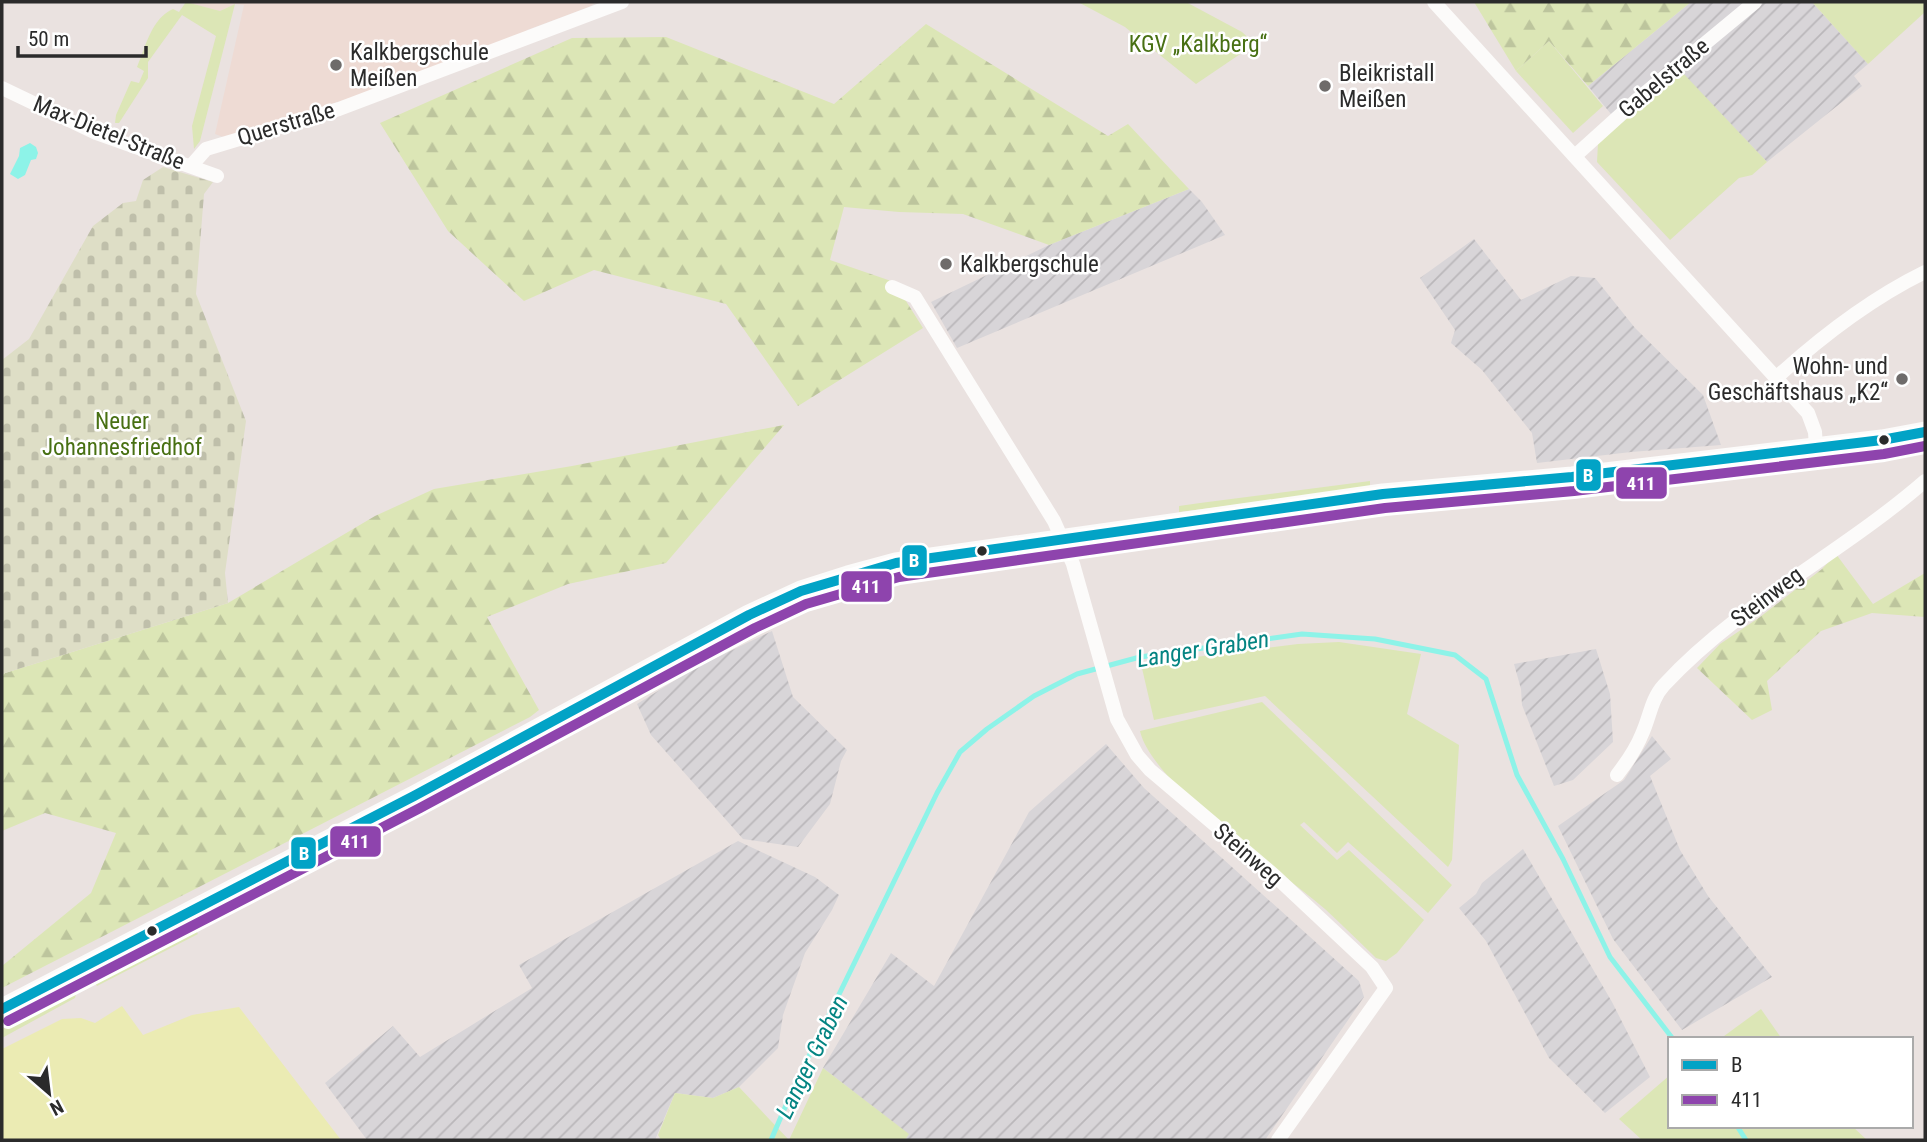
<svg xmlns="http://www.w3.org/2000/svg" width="1927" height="1142" font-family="'Roboto Condensed',sans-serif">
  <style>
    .industrial { fill: url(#industrial-furrows) }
    .education { fill: #eedbd4 }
    .green { fill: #dce6b6 }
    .forest { fill: url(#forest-firs) }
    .cemetery { fill: url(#cemetery-stones) }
    .pitch { fill: #ebebb3 }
    .water { fill: #8df3e8 }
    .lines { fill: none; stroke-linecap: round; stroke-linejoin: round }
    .stream { stroke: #8df3e8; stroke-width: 5 }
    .street { stroke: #fcfbfa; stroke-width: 14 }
    .secondary { stroke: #fcfbfa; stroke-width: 21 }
    .bus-1-casing { stroke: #fff; stroke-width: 16 }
    .bus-2-casing { stroke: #fff; stroke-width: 16 }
    .bus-1 { stroke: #02a3c6; stroke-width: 10 }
    .bus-2 { stroke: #8e44ad; stroke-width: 10 }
    .poi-dot { fill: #6e6b6a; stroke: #fff; stroke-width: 2.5 }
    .bus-dot { fill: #2b2b2b; stroke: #fff; stroke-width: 2.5 }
    .labels { text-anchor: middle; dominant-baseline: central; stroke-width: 5; stroke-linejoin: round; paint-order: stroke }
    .park-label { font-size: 23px; fill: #487013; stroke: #fff }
    .poi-label { font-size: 23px; fill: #2b2b2b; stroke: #fff; text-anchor: start }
    .street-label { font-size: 23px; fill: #2b2b2b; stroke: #fff }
    .water-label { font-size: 24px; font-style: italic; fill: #048482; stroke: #fff }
    .line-badge { stroke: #fff; stroke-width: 2.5 }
    .badge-label { font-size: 19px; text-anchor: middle; font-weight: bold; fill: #fff }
  </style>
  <defs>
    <pattern id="industrial-furrows" width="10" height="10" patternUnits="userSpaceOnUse" patternTransform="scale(1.75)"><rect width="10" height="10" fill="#d8d5d8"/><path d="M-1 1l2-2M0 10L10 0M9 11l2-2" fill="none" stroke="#bab7ba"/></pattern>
    <pattern id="forest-firs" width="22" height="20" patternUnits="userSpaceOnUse" patternTransform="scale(1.75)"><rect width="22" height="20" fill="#dce6b6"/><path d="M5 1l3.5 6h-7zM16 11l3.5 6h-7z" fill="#bdc59d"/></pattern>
    <pattern id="cemetery-stones" width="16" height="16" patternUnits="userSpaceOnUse" patternTransform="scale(1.75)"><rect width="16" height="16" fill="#dedec6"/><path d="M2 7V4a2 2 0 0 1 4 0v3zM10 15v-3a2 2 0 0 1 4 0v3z" fill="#bfbfaa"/></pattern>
  </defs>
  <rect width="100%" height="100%" fill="#eae2e0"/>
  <g class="industrial">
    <polygon points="1691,2 1812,2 1868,64 1854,76 1862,86 1767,162 1681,72 1620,125 1588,86"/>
    <polygon points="1189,189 1202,202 1225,235 957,348 931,302 1049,245"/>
    <polygon points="1474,239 1521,300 1571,276 1595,278 1635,328 1703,395 1721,445 1631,452 1537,463 1532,433 1482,370 1451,343 1455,330 1420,278"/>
    <polygon points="772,631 793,697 847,750 841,761 830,804 798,847 743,839 651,735 637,704 693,669"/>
    <polygon points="1596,649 1610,694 1613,742 1573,780 1554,786 1522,705 1521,689 1514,664"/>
    <polygon points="1652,736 1671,759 1650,776 1680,850 1708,896 1772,977 1682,1030 1613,939 1558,826 1624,780"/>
    <polygon points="1106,744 1144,788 1359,981 1364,997 1265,1140 905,1140 908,1134 823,1068 891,953 934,986 1029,812"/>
    <polygon points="738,841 815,877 839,895 832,910 805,953 783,1015 778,1048 739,1087 713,1098 675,1093 655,1140 367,1140 325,1083 393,1026 420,1057 532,988 519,965"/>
    <polygon points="1523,849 1612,1002 1650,1077 1605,1113 1549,1058 1486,941 1459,908 1476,894 1482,883"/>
  </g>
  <polygon class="education" points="184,2 596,2 589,7 527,30 526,33 356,96 226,138 215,134 244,5 235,4 220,11"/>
  <g class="green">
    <path d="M186 2 220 11 235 4 200 141 194 149 192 126 216 36 182 15 148 62V78L119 123H115L116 115 131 81 139 83 144 71 137 67C146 46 151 19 173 9L179 12Z"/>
    <polygon points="1078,2 1186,2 1242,32 1255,44 1196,84 1125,27"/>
    <polygon points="1812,2 1925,2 1925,12 1868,64"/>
    <polygon points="1549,41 1603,106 1573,133 1516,71"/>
    <polygon points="1681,71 1767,162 1752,175 1739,178 1670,240 1597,162 1598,143"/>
    <polygon points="1370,481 1370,488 1179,512 1179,506 1200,503"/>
    <polygon points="955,568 956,574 862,590 863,586"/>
    <polygon points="767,621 769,626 668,678 544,748 544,742"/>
    <polygon points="1339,642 1421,654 1407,714 1459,745 1452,860 1448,867 1265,696 1154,720 1141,664 1298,644"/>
    <path d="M1262 702 1452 885 1428 913 1348 842 1337 853 1304 822 1300 825 1337 860 1349 850 1424 920 1397 953 1386 961 1376 958C1359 941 1342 925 1325 909 1281 871 1152 784 1140 731Z"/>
    <polygon points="520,755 523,760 440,806 441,799"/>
    <polygon points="194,927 198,934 97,986 93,980"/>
    <polygon points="72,989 76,994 75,998 2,1038 2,1019 41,1000"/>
    <polygon points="1761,1009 1782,1039 1720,1039"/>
    <polygon points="823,1068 909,1134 905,1140 661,1140 658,1135 675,1093 713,1098 739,1087 789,1140"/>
    <polygon points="1670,1075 1670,1126 1852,1126 1867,1140 1642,1140 1619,1119"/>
  </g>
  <g class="forest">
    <polygon points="1474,2 1691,2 1588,86 1549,41 1516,71"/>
    <polygon points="926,24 1108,136 1128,124 1189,189 1049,245 963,214 899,212 844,207 830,260 894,282 923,328 798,406 726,304 594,270 524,301 448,231 380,123 572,38 666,37 834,104"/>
    <polygon points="784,425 666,563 568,584 487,617 539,710 530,717 2,988 2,966 91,893 116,833 45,813 2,831 2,674 228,603 375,516 434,489 572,466"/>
    <polygon points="1836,554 1873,604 1925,573 1925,617 1872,613 1821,631 1767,681 1772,710 1752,720 1697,668 1720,644 1760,617 1822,569"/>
  </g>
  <polygon class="cemetery" points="163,167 213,182 204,194 196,294 246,421 225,573 228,603 2,674 2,360 29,339 93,226 123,203 136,201 143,180"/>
  <polygon class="pitch" points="122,1006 143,1035 192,1015 239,1007 341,1140 2,1140 2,1049 62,1019 81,1018 95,1023"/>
  <polygon class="water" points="30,143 36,147 38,153 36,159 31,160 25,175 18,179 10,174 19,156 20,148"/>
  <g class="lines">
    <g class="stream">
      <polyline points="1737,1126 1746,1140"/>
      <polyline points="771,1140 793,1089 937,793 960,752 987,729 1034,696 1077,674 1140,657 1302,634 1375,639 1455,655 1486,679 1517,775 1563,859 1610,957 1673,1039"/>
    </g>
    <g class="street">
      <polyline points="1434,2 1808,413 1815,432 1816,447"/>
      <polyline points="2,88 96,133 217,176"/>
      <polyline points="1576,155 1638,99 1755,2"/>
      <polyline points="191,166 206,149 339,109 622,2"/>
      <polyline points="892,287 915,297 1054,521 1073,564 1117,719 1137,755 1150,770 1275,876 1372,967 1386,988 1278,1140"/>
      <path d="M1777 377C1822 336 1870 299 1925 272"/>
      <path d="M1617 775C1627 762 1636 749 1642 734 1650 717 1651 699 1664 685 1740 603 1841 554 1925 481"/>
    </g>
    <polyline class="secondary" points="2,1009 414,796 749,615 801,591 848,576 896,563 1383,494 1572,477 1882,440 1925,432"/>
    <defs>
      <polyline id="bus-1" points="2,1009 414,796 749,615 801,591 896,563 1383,494 1572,477 1882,440 1925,432"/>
      <polyline id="bus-2" points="8,1021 420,808 755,628 806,604 899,577 1385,508 1574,491 1884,454 1925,446"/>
    </defs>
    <use href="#bus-1" class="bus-1-casing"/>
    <use href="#bus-2" class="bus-2-casing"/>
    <use href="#bus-1" class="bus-1"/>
    <use href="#bus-2" class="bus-2"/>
  </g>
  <g class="poi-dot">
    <circle cx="336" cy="65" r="7"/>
    <circle cx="1325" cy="86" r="7"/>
    <circle cx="946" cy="264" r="7"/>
    <circle cx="1902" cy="379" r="7"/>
  </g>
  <g class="bus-dot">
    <circle cx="1884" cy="440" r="6"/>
    <circle cx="982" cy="551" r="6"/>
    <circle cx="152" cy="931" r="6"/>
  </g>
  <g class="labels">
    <g class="park-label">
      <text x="1198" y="44">KGV „Kalkberg“</text>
      <text x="122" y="421">Neuer<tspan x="122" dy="26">Johannesfriedhof</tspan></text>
    </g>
    <g class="poi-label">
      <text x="350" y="52">Kalkbergschule<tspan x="350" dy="26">Meißen</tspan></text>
      <text x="1339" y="73">Bleikristall<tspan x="1339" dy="26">Meißen</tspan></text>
      <text x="960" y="264">Kalkbergschule</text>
      <text x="1888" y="366" text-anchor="end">Wohn- und<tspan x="1888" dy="26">Geschäftshaus „K2“</tspan></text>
    </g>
    <g class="street-label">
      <text transform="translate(1664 78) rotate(-40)">Gabelstraße</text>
      <text transform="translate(286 124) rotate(-17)">Querstraße</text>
      <text transform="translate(109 133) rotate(22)">Max-Dietel-Straße</text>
      <text transform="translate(1767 597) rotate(-37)">Steinweg</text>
      <text transform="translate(1248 855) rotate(41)">Steinweg</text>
    </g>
    <g class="water-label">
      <text transform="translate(1203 649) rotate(-9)">Langer Graben</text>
      <text transform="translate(812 1057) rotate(-64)">Langer Graben</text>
    </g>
  </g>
  <g class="line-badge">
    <rect x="1575" y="458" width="27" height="34" rx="7" fill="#02a3c6"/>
    <rect x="1615" y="466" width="53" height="34" rx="7" fill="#8e44ad"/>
    <rect x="901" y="544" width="27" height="33" rx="7" fill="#02a3c6"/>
    <rect x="840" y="570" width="53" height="33" rx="7" fill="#8e44ad"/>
    <rect x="329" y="825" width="53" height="33" rx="7" fill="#8e44ad"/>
    <rect x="290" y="836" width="27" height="34" rx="7" fill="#02a3c6"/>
  </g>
  <g class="badge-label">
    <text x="1588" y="482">B</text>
    <text x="1641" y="490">411</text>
    <text x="914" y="567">B</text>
    <text x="866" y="593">411</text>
    <text x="355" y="848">411</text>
    <text x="304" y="860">B</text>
  </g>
  <rect width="1927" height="1142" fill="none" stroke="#2b2b2b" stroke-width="7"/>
  <rect x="1668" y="1037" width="245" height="91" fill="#ffffff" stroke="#aaaaaa" stroke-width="2"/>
  <rect x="1682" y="1060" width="35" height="10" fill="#02a3c6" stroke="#aaaaaa" stroke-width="2"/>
  <text x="1731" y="1072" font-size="21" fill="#2b2b2b">B</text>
  <rect x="1682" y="1095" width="35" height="10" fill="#8e44ad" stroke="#aaaaaa" stroke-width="2"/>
  <text x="1731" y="1107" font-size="21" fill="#2b2b2b">411</text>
  <g transform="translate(49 1093) rotate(152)" stroke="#ffffff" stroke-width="5" paint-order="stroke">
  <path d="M0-5L12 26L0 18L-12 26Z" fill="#2b2b2b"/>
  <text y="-10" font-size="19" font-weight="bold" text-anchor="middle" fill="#2b2b2b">N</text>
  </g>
  <path d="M18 46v10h128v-10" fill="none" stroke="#2b2b2b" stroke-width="3.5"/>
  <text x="28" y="46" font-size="21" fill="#2b2b2b" stroke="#ffffff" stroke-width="5" paint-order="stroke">50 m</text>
</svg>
